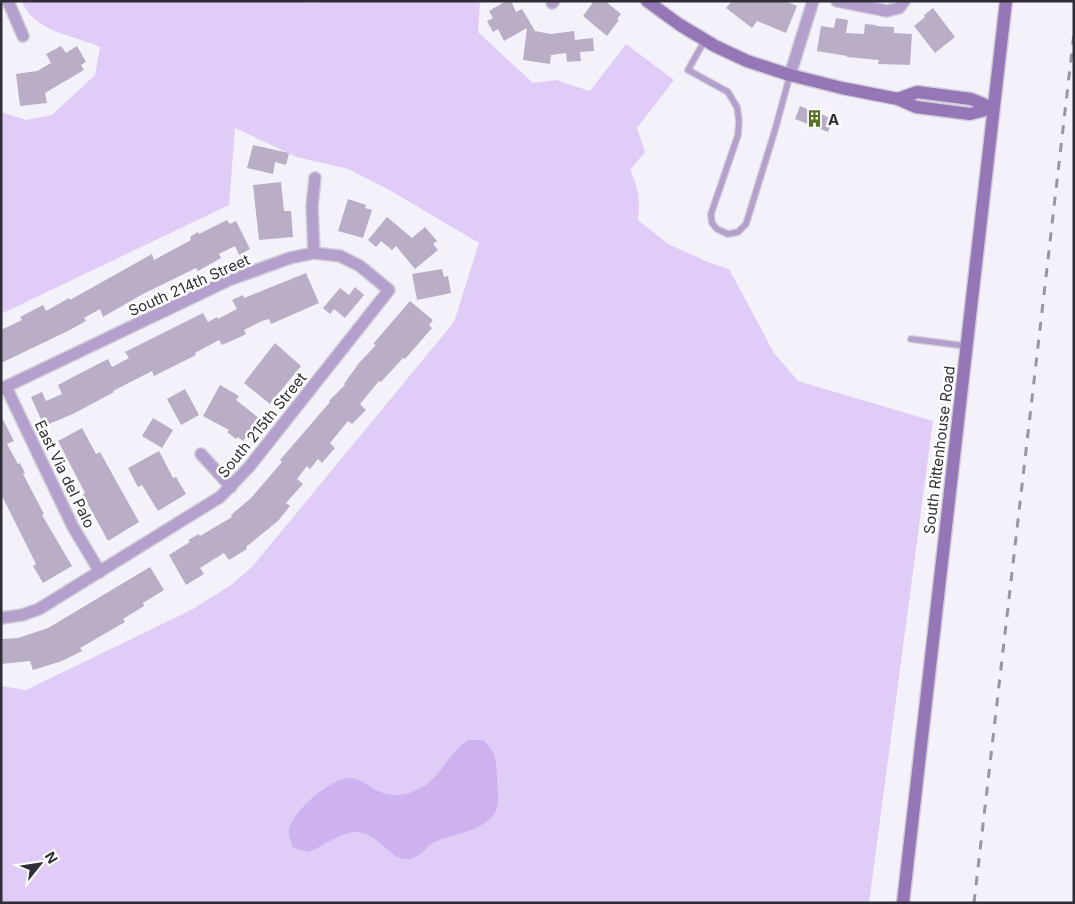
<svg xmlns="http://www.w3.org/2000/svg" width="1075" height="904" font-family="Inter,sans-serif">
  <style>
    .green { fill: #e0cdf7 }
    .water { fill: #ceb2ef }
    .building { fill: #b9aec6 }
    .lines { fill: none; stroke-linecap: round; stroke-linejoin: round }
    .lane-casing { stroke: #d2ced8; stroke-width: 8 }
    .street-casing { stroke: #d2ced8; stroke-width: 14 }
    .secondary-casing { stroke: #d2ced8; stroke-width: 15 }
    .lane { stroke: #b4a0cc; stroke-width: 5.5 }
    .street { stroke: #b4a0cc; stroke-width: 11 }
    .secondary { stroke: #9576b7; stroke-width: 12 }
    .rail { stroke: #9a96a0; stroke-width: 3; stroke-dasharray: 9 9; stroke-linecap: butt }
    .labels { text-anchor: middle; dominant-baseline: central; stroke-width: 5; stroke-linejoin: round; paint-order: stroke }
    .poi-label { font-size: 15px; font-weight: bold; fill: #312d37; stroke: #fff; text-anchor: start }
    .street-label { font-size: 15px; fill: #312d37; stroke: #fff }
  </style>
  <rect width="100%" height="100%" fill="#f5f1fb"/>
  <path class="green" d="M22 1H301L311 3 333 1H480L478 32 533 83 556 80 590 91 626 44 674 80 637 128 645 152 630 170C639 187 640 201 638 220L668 244 708 262 729 269 774 353 798 381 933 421 869 903H1V686L26 690 193 609 231 585 252 567 454 322 479 243 391 191 348 169 297 157 235 128 229 205 1 314V112L26 120 52 115 95 75 100 47C74 35 33 32 22 1Z"/>
  <path class="water" d="M468 740H483C496 753 496 759 497 778 497 786 499 796 498 804 494 830 454 833 435 842 427 846 420 857 410 859 390 863 380 831 354 832 338 833 323 847 308 852L293 848C291 842 288 836 289 829 294 810 331 777 352 778 359 779 367 784 373 788 386 797 402 797 417 790 440 780 447 754 468 740Z"/>
  <g class="building">
    <polygon points="506,1 511,1 516,12 522,9 535,31 551,34 574,31 575,40 593,38 594,51 580,52 581,61 567,62 566,53 551,55 550,64 523,60 527,28 504,41 498,29 493,32 487,21 493,18 489,11"/>
    <polygon points="594,1 605,1 621,14 617,19 619,20 607,36 583,16"/>
    <polygon points="732,1 785,1 797,6 786,33 757,21 752,28 726,8"/>
    <polygon points="933,8 955,37 935,53 914,26 925,17 924,15"/>
    <polygon points="836,18 848,20 846,33 864,34 865,24 876,25 876,26 894,27 894,33 912,34 910,65 878,64 879,60 847,57 847,56 817,51 821,26 834,28"/>
    <polygon points="61,46 66,53 77,46 86,62 81,65 84,70 45,93 47,103 20,106 16,74 37,71 51,63 46,54"/>
    <polygon points="800,106 833,119 828,132 795,119"/>
    <polygon points="253,145 289,153 286,165 275,162 273,174 247,168"/>
    <polygon points="281,182 284,211 291,211 293,237 259,240 253,185"/>
    <polygon points="348,199 366,205 365,208 372,210 363,238 338,231"/>
    <polygon points="387,217 412,238 425,227 437,241 433,244 438,250 415,269 396,246 392,250 381,241 376,247 368,240"/>
    <polygon points="227,220 230,224 236,221 250,249 239,255 235,246 219,254 221,258 198,271 196,268 143,294 103,317 100,309 84,318 86,321 68,331 1,363 1,330 22,320 20,317 43,305 46,311 69,298 70,300 152,254 154,260 191,240 190,237 198,232 199,234"/>
    <polygon points="442,269 444,277 448,276 451,293 417,300 412,274"/>
    <polygon points="306,273 319,303 271,324 269,319 262,321 244,330 246,334 238,338 222,345 219,340 195,353 196,355 154,376 152,371 113,391 114,392 73,414 44,426 31,397 42,392 46,401 62,394 58,385 71,378 108,359 112,367 129,358 125,352 203,313 208,322 217,317 218,319 237,309 232,300 243,295 244,298"/>
    <polygon points="355,287 364,295 345,318 334,309 330,314 323,308 340,288 349,295"/>
    <polygon points="410,301 433,320 429,325 432,328 405,359 403,358 381,382 379,381 360,404 366,410 352,424 348,421 330,443 335,448 322,463 318,459 310,469 307,466 297,479 303,484 286,503 290,506 278,521 246,547 247,549 229,560 224,553 200,568 204,574 186,585 169,555 190,542 188,540 199,534 200,536 232,517 231,515 251,498 282,462 280,460 330,402 329,401 345,385 344,384 359,363 376,345 373,344"/>
    <polygon points="275,343 301,366 270,404 244,383"/>
    <polygon points="220,385 239,396 236,400 260,419 243,441 238,437 236,439 227,432 229,430 203,416"/>
    <polygon points="185,389 199,415 181,425 167,399"/>
    <polygon points="1,416 14,441 7,444 18,464 20,463 25,473 23,474 44,514 42,515 72,566 43,583 33,566 36,564 1,494"/>
    <polygon points="153,418 173,430 162,448 142,436"/>
    <polygon points="82,428 96,454 100,452 139,522 108,541 83,495 85,493 58,441"/>
    <polygon points="159,451 173,478 176,477 186,494 158,511 142,485 138,487 128,468"/>
    <polygon points="150,567 164,590 143,603 144,606 123,619 125,622 80,648 82,651 62,661 33,670 30,661 1,664 1,639 18,638 48,628"/>
  </g>
  <g class="lines">
    <defs>
      <g id="lane">
        <polyline points="705,40 688,70 728,92 737,107 739,121 738,135 711,214 712,223 717,229 728,234 738,232 746,224 775,130 790,75"/>
        <polyline points="911,339 966,346"/>
      </g>
      <g id="street">
        <polyline points="8,1 23,36"/>
        <polyline points="837,1 887,11 899,8 904,1"/>
        <polyline points="552,3 554,1"/>
        <polyline points="790,75 813,1"/>
        <polyline points="314,253 312,206 315,178"/>
        <polyline points="6,387 73,527 100,572"/>
        <polyline points="1,389 229,280 290,258 314,253 340,256 360,266 389,290 249,467 220,497 39,609 22,615 1,618"/>
        <polyline points="201,454 231,487"/>
      </g>
      <g id="secondary">
        <polyline points="647,1 680,25 715,46 747,61 790,75 842,88 898,99 916,107 970,114 993,108"/>
        <polyline points="898,99 917,92 971,99 993,108"/>
        <polyline points="903,903 1006,1"/>
      </g>
    </defs>
    <use href="#lane" class="lane-casing"/>
    <use href="#street" class="street-casing"/>
    <use href="#secondary" class="secondary-casing"/>
    <use href="#lane" class="lane"/>
    <use href="#street" class="street"/>
    <use href="#secondary" class="secondary"/>
    <polyline class="rail" points="974,903 1074,33"/>
  </g>
  <defs>
    <symbol id="building-bare" viewBox="-9 -9 18 18"><path d="M-4-6H4V6H1V3H-1V6H-4ZM-2.5-4.3h1.7v1.8h-1.7ZM.8-4.3h1.7v1.8H.8ZM-2.5-1h1.7V.8h-1.7ZM.8-1h1.7V.8H.8Z" fill="#597225" stroke="#fff" stroke-width="2.5" paint-order="stroke"/></symbol>
  </defs>
  <g fill-rule="evenodd">
    <use href="#building-bare" x="802" y="106" width="25" height="25"/>
  </g>
  <g class="labels">
    <g class="poi-label">
      <text x="828" y="119">A</text>
    </g>
    <g class="street-label">
      <text transform="translate(189 285) rotate(-24)">South 214th Street</text>
      <text transform="translate(262 425) rotate(-51)">South 215th Street</text>
      <text transform="translate(939 450) rotate(-83)">South Rittenhouse Road</text>
      <text transform="translate(65 474) rotate(64)">East Via del Palo</text>
    </g>
  </g>
  <rect width="1075" height="904" fill="none" stroke="#312d37" stroke-width="5"/>
  <g transform="translate(40 864) rotate(60)" stroke="#ffffff" stroke-width="4" paint-order="stroke">
  <path d="M0-4L9 19L0 12L-9 19Z" fill="#312d37"/>
  <text y="-8" font-size="14" font-weight="bold" text-anchor="middle" fill="#312d37">N</text>
  </g>
</svg>
